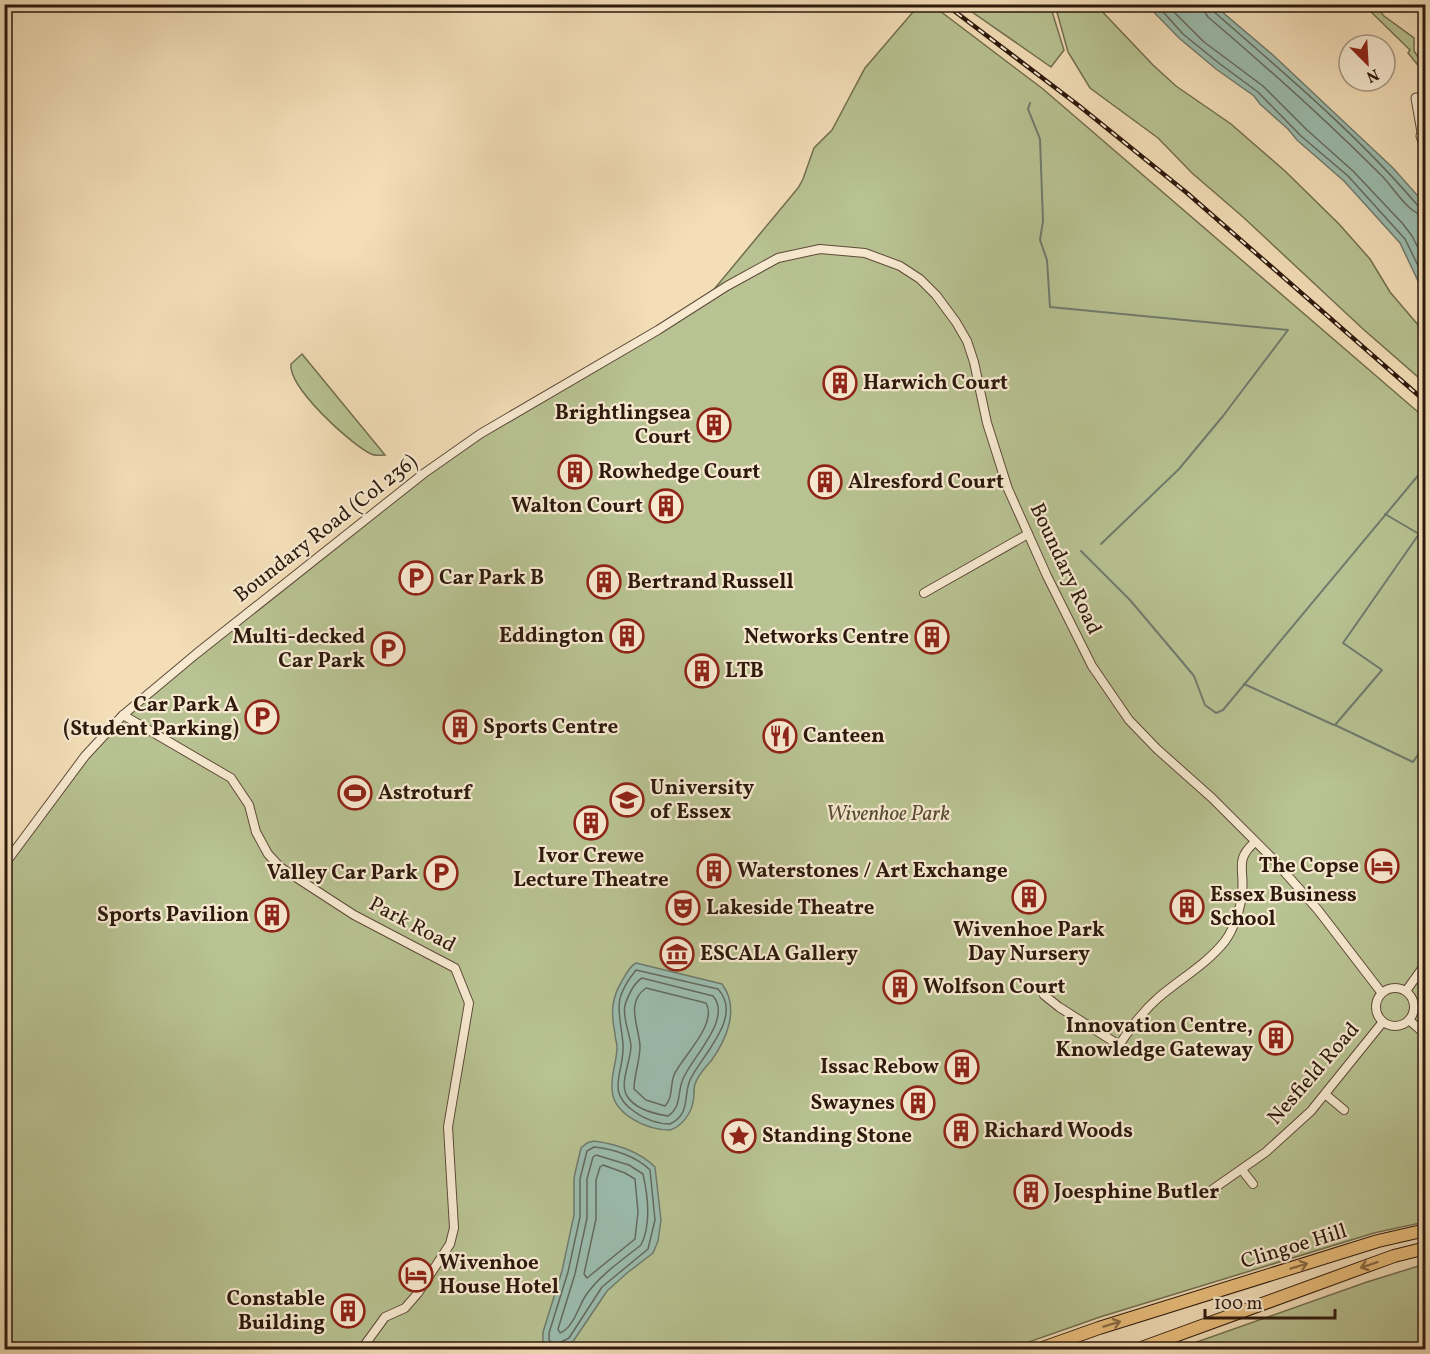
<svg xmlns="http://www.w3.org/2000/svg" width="1430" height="1354" font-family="Vollkorn,serif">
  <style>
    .green { fill: #b8c292; stroke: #726e50; stroke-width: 1.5 }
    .water { fill: #9bbcae; stroke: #6f7b6e; stroke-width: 1.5 }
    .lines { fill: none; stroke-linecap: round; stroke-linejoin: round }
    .shore { stroke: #646a5e; stroke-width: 1.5 }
    .stream { stroke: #6f7b6e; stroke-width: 2 }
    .minor-casing { stroke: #5e4a38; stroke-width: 10 }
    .tertiary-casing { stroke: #5e4a38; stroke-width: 11 }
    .primary-casing { stroke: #2d190d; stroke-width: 14 }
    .minor { stroke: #f7ead1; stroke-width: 8 }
    .tertiary { stroke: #f7ead1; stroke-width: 9 }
    .primary { stroke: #eabf7c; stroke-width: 12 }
    .rail-casing { stroke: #2d190d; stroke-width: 4.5 }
    .rail { stroke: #f7ead1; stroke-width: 2; stroke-dasharray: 7; stroke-linecap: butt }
    .oneway { stroke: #8c6c44 }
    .labels { text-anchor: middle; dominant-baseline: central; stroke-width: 4.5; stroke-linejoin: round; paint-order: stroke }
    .poi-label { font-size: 21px; font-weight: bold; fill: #2d190d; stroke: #f7ead1; text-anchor: start }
    .street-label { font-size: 21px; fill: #2d190d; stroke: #f7ead1 }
    .park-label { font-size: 21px; font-style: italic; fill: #574c35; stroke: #f7ead1 }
  </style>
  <rect width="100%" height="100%" fill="#f3deb8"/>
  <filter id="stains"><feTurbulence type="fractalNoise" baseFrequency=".00333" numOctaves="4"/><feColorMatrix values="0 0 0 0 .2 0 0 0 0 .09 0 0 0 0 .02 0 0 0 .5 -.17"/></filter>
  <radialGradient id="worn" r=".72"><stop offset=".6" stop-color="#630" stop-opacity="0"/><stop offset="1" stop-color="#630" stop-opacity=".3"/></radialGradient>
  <g class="green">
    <polygon points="919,5 932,5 1043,89 1425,418 1425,1222 1374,1233 1100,1317 1009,1349 5,1349 5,865 85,756 123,715 458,449 706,299 798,188 803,179 814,148 832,130 865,68"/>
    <polygon points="962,5 1050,5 1064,50 1051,67"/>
    <polygon points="1055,5 1096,5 1153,65 1176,86 1231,124 1285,171 1339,224 1370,259 1390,292 1425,333 1425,383 1363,329 1243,217 1192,173 1158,138 1090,88 1068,52"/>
    <polygon points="1364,5 1374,5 1384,16 1414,38 1414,51 1425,67 1425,74 1408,53 1410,50"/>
    <path d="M302 354 385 455C380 455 375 456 371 454 350 444 288 387 291 364Z"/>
    <polygon points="1425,1264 1425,1349 1177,1349 1367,1282"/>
  </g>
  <g class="water">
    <polygon points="1147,5 1214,5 1274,56 1393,168 1425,204 1425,291 1420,285 1400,243 1344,181 1297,140 1288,129 1260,104 1254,96 1216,69 1179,38"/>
    <path d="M636 963 722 984C740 1008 727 1039 711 1061 705 1068 698 1075 695 1084 693 1090 695 1096 693 1102 691 1114 681 1127 670 1130 648 1130 612 1115 612 1088 611 1074 617 1061 617 1047 617 1043 615 1038 615 1034 611 1013 611 999 622 981 626 974 629 967 636 963Z"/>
    <path d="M594 1141C616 1144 639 1151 655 1167L661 1220 658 1241 653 1253 627 1273 607 1291 572 1343 553 1349 543 1345V1332L562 1271 574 1215V1178L576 1169 581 1148 587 1143Z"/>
  </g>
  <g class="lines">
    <g class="shore">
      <polyline points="1156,4 1183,34 1220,64 1258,92 1301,136 1348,176 1405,239 1426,282"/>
      <polyline points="1166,4 1204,42 1263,86 1307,130 1353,171 1403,224 1412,236 1426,263"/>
      <path d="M1203 4 1204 11 1208 17C1268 68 1327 121 1382 176 1394 188 1409 215 1426 216"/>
      <path d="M1211 4 1213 11C1284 73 1358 135 1419 207L1426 208"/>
      <path d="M636 970 718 989C744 1017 701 1056 690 1080 683 1096 691 1114 670 1124 658 1124 644 1119 635 1112 604 1091 625 1073 623 1044 620 1010 611 1001 636 970Z"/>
      <path d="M642 978 713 996C733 1019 691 1058 683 1079 677 1092 682 1107 668 1116 655 1114 635 1109 627 1096 619 1083 631 1061 631 1046 630 1033 622 1018 625 1005 628 996 634 983 642 978Z"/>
      <path d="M646 988 706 1003C718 1024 682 1057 674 1075 670 1086 673 1098 665 1106L646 1100 634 1089C634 1075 640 1061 640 1046 639 1027 625 1002 646 988Z"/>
      <path d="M594 1147C613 1149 636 1156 650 1170L655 1220 648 1249 602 1287 569 1338 555 1345 549 1340V1333L568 1272 580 1217V1179L587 1151Z"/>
      <path d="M596 1155 629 1165 643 1174C648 1196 651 1225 641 1245 622 1260 600 1275 586 1295 578 1307 574 1327 560 1333L558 1329 575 1274 587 1218V1179L593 1157Z"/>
      <polygon points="603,1165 625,1173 635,1179 638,1212 635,1239 587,1278 584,1274 596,1219 596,1180 600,1167"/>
    </g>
    <g class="stream">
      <polyline points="1030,103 1028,109 1040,139 1043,221 1040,240 1047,260 1050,307 1288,330 1223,416 1179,469 1101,544"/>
      <polyline points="1385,514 1419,534 1343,643 1382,670 1335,725 1413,762 1426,743"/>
      <polyline points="1081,551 1130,600 1179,658 1194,676 1205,705 1216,713 1223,710 1426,466"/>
      <polyline points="1244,684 1334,725"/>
    </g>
    <defs>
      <g id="minor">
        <polyline points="924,593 1028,534"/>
        <polyline points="123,715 231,778 249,805 256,832 268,854 280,867 354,915 455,968 469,1003 448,1127 454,1228 450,1244 418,1293 405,1308 385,1317 361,1350"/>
        <polyline points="4,865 85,756 123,715 196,654 423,474 480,434 658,330 727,286 778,258 820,249 865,253 900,266 920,279 936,295 956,322 967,341 974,362 987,423 1008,489 1047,576 1092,666 1129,720 1157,749 1212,798 1272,858 1318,910 1381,992"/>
        <circle cx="1395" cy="1007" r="19"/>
        <polyline points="1406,991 1426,963"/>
        <path d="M1044 995 1059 1007 1119 1045C1131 1028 1142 1012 1158 998 1180 979 1207 964 1225 941 1234 929 1241 907 1242 893 1245 869 1234 860 1255 842"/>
        <polyline points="1409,1020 1426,1035"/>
        <polyline points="1325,1094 1344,1110"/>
        <polyline points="1242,1170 1253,1184"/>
        <polyline points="1213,1189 1266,1152 1311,1111 1382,1023"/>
      </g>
      <g id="tertiary">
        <polyline points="1416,98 1422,132"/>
        <polyline points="1424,128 1421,136 1426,150"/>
      </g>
      <g id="primary">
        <polyline points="1037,1350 1099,1328 1378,1241 1426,1230"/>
        <polyline points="1136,1350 1394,1256 1426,1248"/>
      </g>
    </defs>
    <use href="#minor" class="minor-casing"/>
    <use href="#tertiary" class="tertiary-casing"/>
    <use href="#primary" class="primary-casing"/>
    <use href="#minor" class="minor"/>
    <use href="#tertiary" class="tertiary"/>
    <use href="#primary" class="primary"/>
    <defs>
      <polyline id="rail" points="945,4 1078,105 1187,193 1426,402"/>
    </defs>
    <use href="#rail" class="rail-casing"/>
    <use href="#rail" class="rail"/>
  </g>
  <defs><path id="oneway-shaft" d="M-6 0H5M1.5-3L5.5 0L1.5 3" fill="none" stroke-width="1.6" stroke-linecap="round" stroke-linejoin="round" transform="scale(1.5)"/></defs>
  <g class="oneway">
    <use href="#oneway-shaft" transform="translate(1369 1265) rotate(161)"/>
    <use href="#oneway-shaft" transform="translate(1299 1266) rotate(-17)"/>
    <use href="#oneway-shaft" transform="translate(1112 1324) rotate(-17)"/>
  </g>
  <defs>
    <symbol id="building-ring" viewBox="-11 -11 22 22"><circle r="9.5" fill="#f7ead1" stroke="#8f2418" stroke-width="1.5"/><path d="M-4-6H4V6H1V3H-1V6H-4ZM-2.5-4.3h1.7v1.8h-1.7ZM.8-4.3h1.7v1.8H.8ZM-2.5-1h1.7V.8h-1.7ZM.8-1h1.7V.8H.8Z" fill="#8f2418"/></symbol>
    <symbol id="parking-ring" viewBox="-11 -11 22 22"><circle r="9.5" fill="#f7ead1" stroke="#8f2418" stroke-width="1.5"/><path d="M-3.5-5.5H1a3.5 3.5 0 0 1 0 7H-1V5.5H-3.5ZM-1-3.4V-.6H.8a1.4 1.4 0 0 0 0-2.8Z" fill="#8f2418"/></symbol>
    <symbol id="restaurant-ring" viewBox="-11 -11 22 22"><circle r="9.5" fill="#f7ead1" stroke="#8f2418" stroke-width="1.5"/><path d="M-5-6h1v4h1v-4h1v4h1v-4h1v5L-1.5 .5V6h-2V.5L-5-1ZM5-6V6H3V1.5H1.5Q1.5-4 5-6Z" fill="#8f2418"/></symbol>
    <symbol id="stadium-ring" viewBox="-11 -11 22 22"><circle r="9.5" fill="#f7ead1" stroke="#8f2418" stroke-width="1.5"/><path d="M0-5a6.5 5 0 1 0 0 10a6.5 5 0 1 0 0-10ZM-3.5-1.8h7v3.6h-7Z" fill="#8f2418"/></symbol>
    <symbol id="university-ring" viewBox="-11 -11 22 22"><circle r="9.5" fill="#f7ead1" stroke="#8f2418" stroke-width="1.5"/><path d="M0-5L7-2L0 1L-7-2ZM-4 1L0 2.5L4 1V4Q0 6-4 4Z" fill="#8f2418"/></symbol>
    <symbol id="hotel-ring" viewBox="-11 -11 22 22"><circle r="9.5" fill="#f7ead1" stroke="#8f2418" stroke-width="1.5"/><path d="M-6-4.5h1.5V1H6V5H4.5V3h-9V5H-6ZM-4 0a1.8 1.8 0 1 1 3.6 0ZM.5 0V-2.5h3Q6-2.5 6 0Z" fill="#8f2418"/></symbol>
    <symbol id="theatre-ring" viewBox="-11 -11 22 22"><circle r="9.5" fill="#f7ead1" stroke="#8f2418" stroke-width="1.5"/><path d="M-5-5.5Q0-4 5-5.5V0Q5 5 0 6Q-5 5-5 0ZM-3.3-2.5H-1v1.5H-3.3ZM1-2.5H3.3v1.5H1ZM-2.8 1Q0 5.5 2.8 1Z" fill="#8f2418"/></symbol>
    <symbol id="museum-ring" viewBox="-11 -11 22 22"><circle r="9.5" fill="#f7ead1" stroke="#8f2418" stroke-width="1.5"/><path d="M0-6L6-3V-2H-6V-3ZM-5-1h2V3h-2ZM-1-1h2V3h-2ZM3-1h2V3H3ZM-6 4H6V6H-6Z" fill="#8f2418"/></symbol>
    <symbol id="sight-ring" viewBox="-11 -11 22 22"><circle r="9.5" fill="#f7ead1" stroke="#8f2418" stroke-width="1.5"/><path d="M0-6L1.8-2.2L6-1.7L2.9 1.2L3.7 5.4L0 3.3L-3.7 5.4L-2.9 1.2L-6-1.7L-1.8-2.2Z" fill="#8f2418"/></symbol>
  </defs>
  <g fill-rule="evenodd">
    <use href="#building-ring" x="821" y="364" width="38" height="38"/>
    <use href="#building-ring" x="695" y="406" width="38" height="38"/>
    <use href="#building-ring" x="556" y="453" width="38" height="38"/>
    <use href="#building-ring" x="806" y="463" width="38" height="38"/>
    <use href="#building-ring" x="647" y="487" width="38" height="38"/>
    <use href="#parking-ring" x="397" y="559" width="38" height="38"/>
    <use href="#building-ring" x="585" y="563" width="38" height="38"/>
    <use href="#building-ring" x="608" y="617" width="38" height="38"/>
    <use href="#building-ring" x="913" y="618" width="38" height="38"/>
    <use href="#parking-ring" x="369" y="630" width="38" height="38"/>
    <use href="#building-ring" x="683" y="652" width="38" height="38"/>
    <use href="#parking-ring" x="243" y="698" width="38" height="38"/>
    <use href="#building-ring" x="441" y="708" width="38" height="38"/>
    <use href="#restaurant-ring" x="761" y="717" width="38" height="38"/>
    <use href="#stadium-ring" x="336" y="774" width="38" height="38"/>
    <use href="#university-ring" x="608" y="781" width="38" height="38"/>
    <use href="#building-ring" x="572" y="804" width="38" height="38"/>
    <use href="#hotel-ring" x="1363" y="847" width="38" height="38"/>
    <use href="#building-ring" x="695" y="852" width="38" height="38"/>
    <use href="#parking-ring" x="422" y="854" width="38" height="38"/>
    <use href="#building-ring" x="1010" y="878" width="38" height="38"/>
    <use href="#building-ring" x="1168" y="888" width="38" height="38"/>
    <use href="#theatre-ring" x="664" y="889" width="38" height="38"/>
    <use href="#building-ring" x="253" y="896" width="38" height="38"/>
    <use href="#museum-ring" x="658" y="935" width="38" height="38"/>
    <use href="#building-ring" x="881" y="968" width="38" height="38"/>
    <use href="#building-ring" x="1257" y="1019" width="38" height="38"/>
    <use href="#building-ring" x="943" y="1048" width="38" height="38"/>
    <use href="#building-ring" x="899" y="1084" width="38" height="38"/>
    <use href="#building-ring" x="942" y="1112" width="38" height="38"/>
    <use href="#sight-ring" x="720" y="1117" width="38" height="38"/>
    <use href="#building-ring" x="1012" y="1173" width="38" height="38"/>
    <use href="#hotel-ring" x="397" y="1256" width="38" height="38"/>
    <use href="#building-ring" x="329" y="1292" width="38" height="38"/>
  </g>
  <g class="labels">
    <g class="poi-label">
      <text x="863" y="383">Harwich Court</text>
      <text x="691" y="413" text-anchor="end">Brightlingsea<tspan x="691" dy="24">Court</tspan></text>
      <text x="598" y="472">Rowhedge Court</text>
      <text x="848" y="482">Alresford Court</text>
      <text x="643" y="506" text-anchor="end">Walton Court</text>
      <text x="439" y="578">Car Park B</text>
      <text x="627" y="582">Bertrand Russell</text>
      <text x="604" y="636" text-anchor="end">Eddington</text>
      <text x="365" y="637" text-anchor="end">Multi-decked<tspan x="365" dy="24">Car Park</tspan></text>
      <text x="909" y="637" text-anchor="end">Networks Centre</text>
      <text x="725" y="671">LTB</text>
      <text x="239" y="705" text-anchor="end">Car Park A<tspan x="239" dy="24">(Student Parking)</tspan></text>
      <text x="483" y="727">Sports Centre</text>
      <text x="803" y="736">Canteen</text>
      <text x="650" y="788">University<tspan x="650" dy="24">of Essex</tspan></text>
      <text x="378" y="793">Astroturf</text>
      <text x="591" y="856" text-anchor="middle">Ivor Crewe<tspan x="591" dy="24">Lecture Theatre</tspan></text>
      <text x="1359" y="866" text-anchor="end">The Copse</text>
      <text x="737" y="871">Waterstones / Art Exchange</text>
      <text x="418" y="873" text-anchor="end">Valley Car Park</text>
      <text x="1210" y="895">Essex Business<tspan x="1210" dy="24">School</tspan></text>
      <text x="706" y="908">Lakeside Theatre</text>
      <text x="249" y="915" text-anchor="end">Sports Pavilion</text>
      <text x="1029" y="930" text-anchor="middle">Wivenhoe Park<tspan x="1029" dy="24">Day Nursery</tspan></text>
      <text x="700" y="954">ESCALA Gallery</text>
      <text x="923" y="987">Wolfson Court</text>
      <text x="1253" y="1026" text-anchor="end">Innovation Centre,<tspan x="1253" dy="24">Knowledge Gateway</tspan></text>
      <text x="939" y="1067" text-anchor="end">Issac Rebow</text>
      <text x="895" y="1103" text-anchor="end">Swaynes</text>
      <text x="984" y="1131">Richard Woods</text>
      <text x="762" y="1136">Standing Stone</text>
      <text x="1054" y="1192">Joesphine Butler</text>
      <text x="439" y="1263">Wivenhoe<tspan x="439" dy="24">House Hotel</tspan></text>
      <text x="325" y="1299" text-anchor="end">Constable<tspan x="325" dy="24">Building</tspan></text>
    </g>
    <g class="street-label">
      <text transform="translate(326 529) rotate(-38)">Boundary Road (Col 236)</text>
      <text transform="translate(1065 569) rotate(65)">Boundary Road</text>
      <text transform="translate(412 925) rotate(28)">Park Road</text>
      <text transform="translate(1314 1074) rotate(-49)">Nesfield Road</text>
      <text transform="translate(1294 1247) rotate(-17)">Clingoe Hill</text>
    </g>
    <g class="park-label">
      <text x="888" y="814">Wivenhoe Park</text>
    </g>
  </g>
  <rect width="1430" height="1354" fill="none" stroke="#f3deb8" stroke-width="24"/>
  <rect x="6" y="6" width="1418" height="1342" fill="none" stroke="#2d190d" stroke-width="3"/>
  <rect x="12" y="12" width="1406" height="1330" fill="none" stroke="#2d190d" stroke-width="1.5"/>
  <g transform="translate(1367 63) rotate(156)"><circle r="28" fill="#f7ead1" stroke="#a69683" stroke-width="1.5"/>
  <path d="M0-4.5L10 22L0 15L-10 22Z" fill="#8f2418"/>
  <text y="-9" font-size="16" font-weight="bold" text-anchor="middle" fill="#2d190d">N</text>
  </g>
  <path d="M1205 1309v9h130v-9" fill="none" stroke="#2d190d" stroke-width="3"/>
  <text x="1214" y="1309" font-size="18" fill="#2d190d" stroke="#f7ead1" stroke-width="4.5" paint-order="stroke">100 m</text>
  <rect width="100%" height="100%" filter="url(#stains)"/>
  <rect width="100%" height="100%" fill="url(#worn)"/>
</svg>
